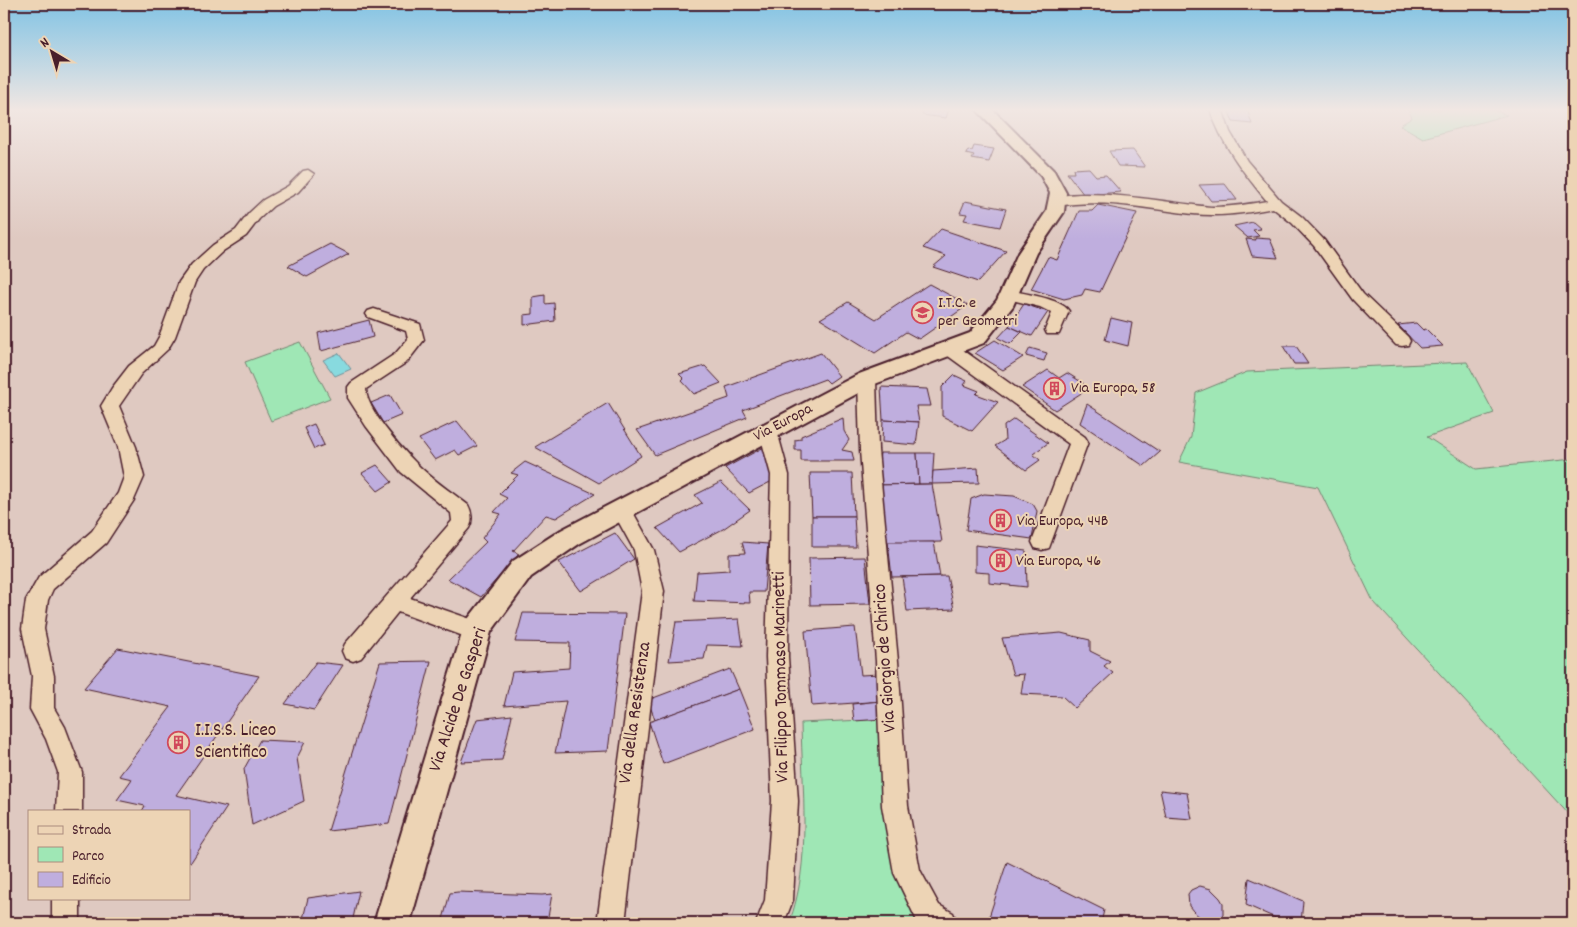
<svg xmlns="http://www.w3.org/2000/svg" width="1577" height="927" font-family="Dekko,sans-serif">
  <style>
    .green { fill: #9fe7b5; stroke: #748370 }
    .water { fill: #88dadf; stroke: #6f8f97 }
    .building { fill: #bfaede; stroke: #4a1f2b }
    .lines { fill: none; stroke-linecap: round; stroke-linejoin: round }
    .minor-casing { stroke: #4a1f2b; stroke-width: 3 }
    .major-casing { stroke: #4a1f2b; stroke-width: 4 }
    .minor { fill: #edd4b5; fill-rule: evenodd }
    .major { fill: #edd4b5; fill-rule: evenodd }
    .labels { text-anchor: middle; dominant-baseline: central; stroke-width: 4; stroke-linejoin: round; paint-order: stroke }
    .poi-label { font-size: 16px; fill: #4a1f2b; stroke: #edd4b5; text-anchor: start }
    .street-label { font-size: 16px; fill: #4a1f2b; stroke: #edd4b5 }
    .near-street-label { font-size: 19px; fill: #4a1f2b; stroke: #edd4b5 }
    .near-poi-label { font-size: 19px; fill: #4a1f2b; stroke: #edd4b5; text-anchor: start }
  </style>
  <rect width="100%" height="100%" fill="#dfc9c1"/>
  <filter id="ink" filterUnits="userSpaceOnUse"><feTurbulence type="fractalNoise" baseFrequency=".02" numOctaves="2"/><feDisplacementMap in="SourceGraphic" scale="10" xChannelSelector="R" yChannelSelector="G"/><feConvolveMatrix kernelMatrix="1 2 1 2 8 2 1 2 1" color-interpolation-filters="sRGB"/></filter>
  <g filter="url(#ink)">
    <g class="green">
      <polygon points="1408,109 1490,109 1507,115 1423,138 1400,125 1412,118"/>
      <polygon points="300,342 330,398 271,421 245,362"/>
      <polygon points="1467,362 1494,413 1427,437 1476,469 1573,459 1573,819 1373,601 1318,487 1179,462 1191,437 1196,393 1247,372"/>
      <path d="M883 719 929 915 944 923H789C812 864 802 786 801 723Z"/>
    </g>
    <polygon class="water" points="339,353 351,369 335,376 323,360"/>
    <g class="building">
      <polygon points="924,109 949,109 946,118 922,115"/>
      <polygon points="1228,109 1247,109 1252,124 1233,122"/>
      <polygon points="974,146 994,149 989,162 972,159 974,156 966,154 968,150 972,151"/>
      <polygon points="1133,150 1145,167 1118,166 1109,151"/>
      <polygon points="1089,168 1096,176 1106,175 1121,192 1084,195 1067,173 1074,173 1073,169"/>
      <polygon points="1225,184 1237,200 1211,201 1199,185"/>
      <polygon points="965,201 1006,209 1000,227 964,220 967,214 960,213"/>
      <polygon points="1098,205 1137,213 1100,292 1085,289 1082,295 1064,299 1031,289 1048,257 1057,260 1079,211 1092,211"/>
      <polygon points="1253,222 1261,229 1253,230 1259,236 1248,238 1234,226"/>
      <polygon points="941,229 1006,251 978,282 933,267 946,256 923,248"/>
      <polygon points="1255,238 1270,239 1278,258 1252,256 1246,239 1256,240"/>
      <polygon points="330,244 349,254 307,277 288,266"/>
      <polygon points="929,284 968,305 919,339 906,332 875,353 820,319 848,302 876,319"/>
      <polygon points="545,295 545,304 554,303 555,321 524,325 524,315 533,314 533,297"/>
      <polygon points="1024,304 1048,312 1032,336 1009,326"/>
      <polygon points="1111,318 1132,323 1128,346 1105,340"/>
      <polygon points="369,320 373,337 321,351 318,333"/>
      <polygon points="1416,323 1423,330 1426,329 1443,346 1420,348 1398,325"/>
      <polygon points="1009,326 1022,332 1010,344 998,338"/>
      <polygon points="995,340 1023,357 1003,370 975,353"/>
      <polygon points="1283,346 1296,346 1308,364 1294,364"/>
      <polygon points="1030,348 1047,353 1044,361 1026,356"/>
      <polygon points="821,353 839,376 829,383 825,379 743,410 747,417 655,455 637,430 729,398 726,387"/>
      <polygon points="705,366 721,383 694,394 682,381 684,379 679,374"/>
      <polygon points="1048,370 1059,378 1067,373 1083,383 1086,390 1055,410 1022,387"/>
      <polygon points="954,375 967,381 964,385 979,391 976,394 998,402 972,431 942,416 942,387"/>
      <polygon points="881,387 927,389 931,406 916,406 919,422 883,420"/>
      <polygon points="390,395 402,415 383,423 371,403"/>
      <polygon points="608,403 641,456 599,483 535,447"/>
      <polygon points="1087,404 1160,452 1144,466 1080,423"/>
      <polygon points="843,418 844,431 849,440 842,450 852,452 854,461 801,461 801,450 795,450 795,440 801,439 801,436"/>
      <polygon points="1014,419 1048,443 1033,454 1040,460 1026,470 995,446 1005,440 1004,426"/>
      <polygon points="883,420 919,422 916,445 882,442"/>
      <polygon points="457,421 477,446 459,455 455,450 435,460 419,439"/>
      <polygon points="314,424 324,445 314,449 304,428"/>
      <polygon points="766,446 774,480 749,493 725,468"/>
      <polygon points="880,453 917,453 919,484 876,485"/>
      <polygon points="917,453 934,453 932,484 919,484"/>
      <polygon points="525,462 595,494 556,518 546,515 513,551 519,554 481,597 448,579 486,542 482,538 501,514 494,512 507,498 499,494 518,475 511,473"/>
      <polygon points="377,465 392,482 378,491 362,473"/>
      <polygon points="978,468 979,483 932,484 933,471"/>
      <polygon points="810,473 852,473 854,516 812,516"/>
      <polygon points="721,482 750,510 723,529 679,552 657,528 702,503 695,495"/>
      <polygon points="932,484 942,542 883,543 876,485"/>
      <polygon points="984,494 1014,496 1033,504 1037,511 1032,539 966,530 971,499"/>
      <polygon points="812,516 854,516 856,547 812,547"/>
      <polygon points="615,533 634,559 581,591 559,562"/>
      <polygon points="742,542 768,544 764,592 749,592 750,603 694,601 697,572 729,570 729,554 745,553"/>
      <polygon points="888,542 934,542 940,576 892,577"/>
      <polygon points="975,545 1026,551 1027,587 989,583 989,573 975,572"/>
      <polygon points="865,557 870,604 810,605 809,558"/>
      <polygon points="947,576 954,609 907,611 902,577"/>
      <polygon points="523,613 625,614 608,751 555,753 566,701 504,706 512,672 569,668 570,643 515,642"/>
      <polygon points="739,619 743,646 707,645 704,659 669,661 676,622"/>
      <polygon points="855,627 861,675 879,674 883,701 812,706 805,631"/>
      <polygon points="1061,633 1090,640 1090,651 1110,661 1104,666 1113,673 1075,708 1062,696 1021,694 1024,674 1013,675 1002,638"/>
      <polygon points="118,648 259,676 176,795 227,807 191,862 189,861 189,811 142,811 145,806 117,800 132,779 119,776 171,707 84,688"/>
      <polygon points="431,661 389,824 328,831 380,662"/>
      <polygon points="316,662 343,665 314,710 285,704"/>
      <polygon points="730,669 739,689 655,720 648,700"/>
      <polygon points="739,689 755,729 663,764 649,722"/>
      <polygon points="880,701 883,719 854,721 852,704"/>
      <polygon points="512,715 502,760 461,762 477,719"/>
      <polygon points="260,740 305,742 297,758 304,801 252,825 244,769"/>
      <polygon points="1160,790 1187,793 1192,819 1166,817"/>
      <polygon points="1007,862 1104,910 1101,923 987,923"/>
      <polygon points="1249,878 1303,901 1301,923 1287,923 1246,905"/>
      <polygon points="1200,886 1211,889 1220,898 1223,903 1223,915 1215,922 1203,920 1193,911 1189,906 1188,894 1191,890"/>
      <polygon points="359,891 352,923 302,923 308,898"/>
      <polygon points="458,892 542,895 552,894 547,923 442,923 450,893"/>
    </g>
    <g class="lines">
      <defs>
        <g id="minor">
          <path d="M1210 109H1222L1230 132 1247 161 1281 201 1302 217 1324 240 1363 294 1408 337 1410 341 1408 345 1402 346 1396 345 1353 300 1314 246 1292 223 1273 208C1247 213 1221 217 1193 214 1147 209 1104 198 1057 206L1050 202C1066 182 1185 206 1213 207 1231 207 1249 204 1267 201 1243 172 1222 145 1210 109Z"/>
          <polygon points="308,170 314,174 298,192 273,206 259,219 246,236 223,251 203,270 195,282 175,337 168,349 141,374 119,406 136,447 144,477 134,500 106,543 53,589 48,600 44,629 54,676 54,708 65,727 82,772 82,811 56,811 58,772 46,739 30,709 32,676 22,629 26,600 39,577 92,531 118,493 124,477 118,447 101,406 112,388 129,366 154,346 159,337 179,282 192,264 213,245 236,230 249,213 263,200 288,186 303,171"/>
          <path d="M1009 290C1025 294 1060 298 1069 311L1059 334H1047L1045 330 1052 313 1040 307 1004 298 1001 295 1004 292Z"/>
          <path d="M374 309 420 324 424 340 407 362 366 389C366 409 400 447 414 461 430 478 450 491 468 505 472 512 473 521 469 528L410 598 485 624 488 631 485 638 477 641 398 612 361 658 353 661 345 658 342 651 345 644 452 521 451 513 401 472 366 426 348 398V387L351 383 395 354 408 339 406 331 368 317 366 314 368 311Z"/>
          <polygon points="950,344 956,345 1085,437 1088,442 1049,548 1042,550 1035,548 1032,542 1069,444 944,353 942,349 944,345"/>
          <polygon points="867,373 873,375 876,379 878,450 898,661 908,806 920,870 939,905 953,913 957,923 918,923 894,873 882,806 876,661 860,450 858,379 861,375"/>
          <polygon points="768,425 774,426 777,431 789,475 788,657 798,801 793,900 784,923 756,923 765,900 772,801 766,657 771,475 759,431 762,426"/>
          <polygon points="622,502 629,505 654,550 664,591 625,923 597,923 642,591 634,550 612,510 615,505"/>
          <rect x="52" y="898" width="28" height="25"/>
        </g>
        <polygon id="major" points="976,109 992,109 1054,171 1066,193 1064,212 1036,253 1013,306 984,343 875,384 579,544 531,577 491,632 410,923 374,923 464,627 468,619 513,561 561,530 859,374 970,333 997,300 1018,253 1046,212 1050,193 1041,176"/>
      </defs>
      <use href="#minor" class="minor-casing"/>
      <use href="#major" class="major-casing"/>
      <use href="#minor" class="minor"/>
      <use href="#major" class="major"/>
    </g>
  </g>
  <linearGradient id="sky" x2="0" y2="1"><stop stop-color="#81c3e4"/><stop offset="0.46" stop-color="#f1e7e3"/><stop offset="1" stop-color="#f1e7e3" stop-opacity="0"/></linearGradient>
  <rect width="1577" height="239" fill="url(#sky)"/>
  <defs>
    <symbol id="school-ring" viewBox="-11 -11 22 22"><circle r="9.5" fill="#edd4b5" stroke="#d1495b" stroke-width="1.5"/><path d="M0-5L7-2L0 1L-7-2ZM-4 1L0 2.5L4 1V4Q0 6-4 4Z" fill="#d1495b"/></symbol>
    <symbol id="building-ring" viewBox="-11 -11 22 22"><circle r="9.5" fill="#edd4b5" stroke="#d1495b" stroke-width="1.5"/><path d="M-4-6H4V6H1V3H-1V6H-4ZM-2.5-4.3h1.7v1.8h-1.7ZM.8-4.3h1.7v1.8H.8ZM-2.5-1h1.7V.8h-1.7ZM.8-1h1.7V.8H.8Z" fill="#d1495b"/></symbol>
  </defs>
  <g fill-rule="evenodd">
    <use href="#school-ring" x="910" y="300" width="25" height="25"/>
    <use href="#building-ring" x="1042" y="376" width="25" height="25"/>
    <use href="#building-ring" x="988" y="508" width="25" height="25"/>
    <use href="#building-ring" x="988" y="548" width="25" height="25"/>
    <use href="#building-ring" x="166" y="730" width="25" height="25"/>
  </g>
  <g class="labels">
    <g class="poi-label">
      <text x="938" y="303">I.T.C. e<tspan x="938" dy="18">per Geometri</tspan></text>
      <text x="1071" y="388">Via Europa, 58</text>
      <text x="1017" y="521">Via Europa, 44B</text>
      <text x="1016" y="561">Via Europa, 46</text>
    </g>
    <g class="street-label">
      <text transform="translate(783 423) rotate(-28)">Via Europa</text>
    </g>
    <g class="near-street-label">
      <text transform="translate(886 658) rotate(-94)">Via Giorgio de Chirico</text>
      <text transform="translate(782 677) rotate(-91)">Via Filippo Tommaso Marinetti</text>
      <text transform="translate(459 700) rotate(-72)">Via Alcide De Gasperi</text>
      <text transform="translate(636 713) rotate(-82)">Via della Resistenza</text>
    </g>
    <g class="near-poi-label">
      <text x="195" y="731">I.I.S.S. Liceo<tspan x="195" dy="22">Scientifico</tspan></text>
    </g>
  </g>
  <rect width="1577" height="927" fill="none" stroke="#edd4b5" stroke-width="20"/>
  <rect x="10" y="10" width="1557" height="907" fill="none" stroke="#4a1f2b" stroke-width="2" filter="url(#ink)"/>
  <rect x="28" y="810" width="162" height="90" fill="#edd4b5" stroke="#ac8c7e"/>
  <rect x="38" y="826" width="25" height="8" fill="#edd4b5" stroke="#ac8c7e"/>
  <text x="72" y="834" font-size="15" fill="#4a1f2b">Strada</text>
  <rect x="38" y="847" width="25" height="15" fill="#9fe7b5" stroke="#ac8c7e"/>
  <text x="72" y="860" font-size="15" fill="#4a1f2b">Parco</text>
  <rect x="38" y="872" width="25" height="15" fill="#bfaede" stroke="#ac8c7e"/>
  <text x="72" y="884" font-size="15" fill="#4a1f2b">Edificio</text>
  <g transform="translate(52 52) rotate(322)" stroke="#edd4b5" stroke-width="4" paint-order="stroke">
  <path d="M0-4L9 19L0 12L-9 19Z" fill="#4a1f2b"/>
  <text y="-8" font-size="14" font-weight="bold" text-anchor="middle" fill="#4a1f2b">N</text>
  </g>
</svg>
